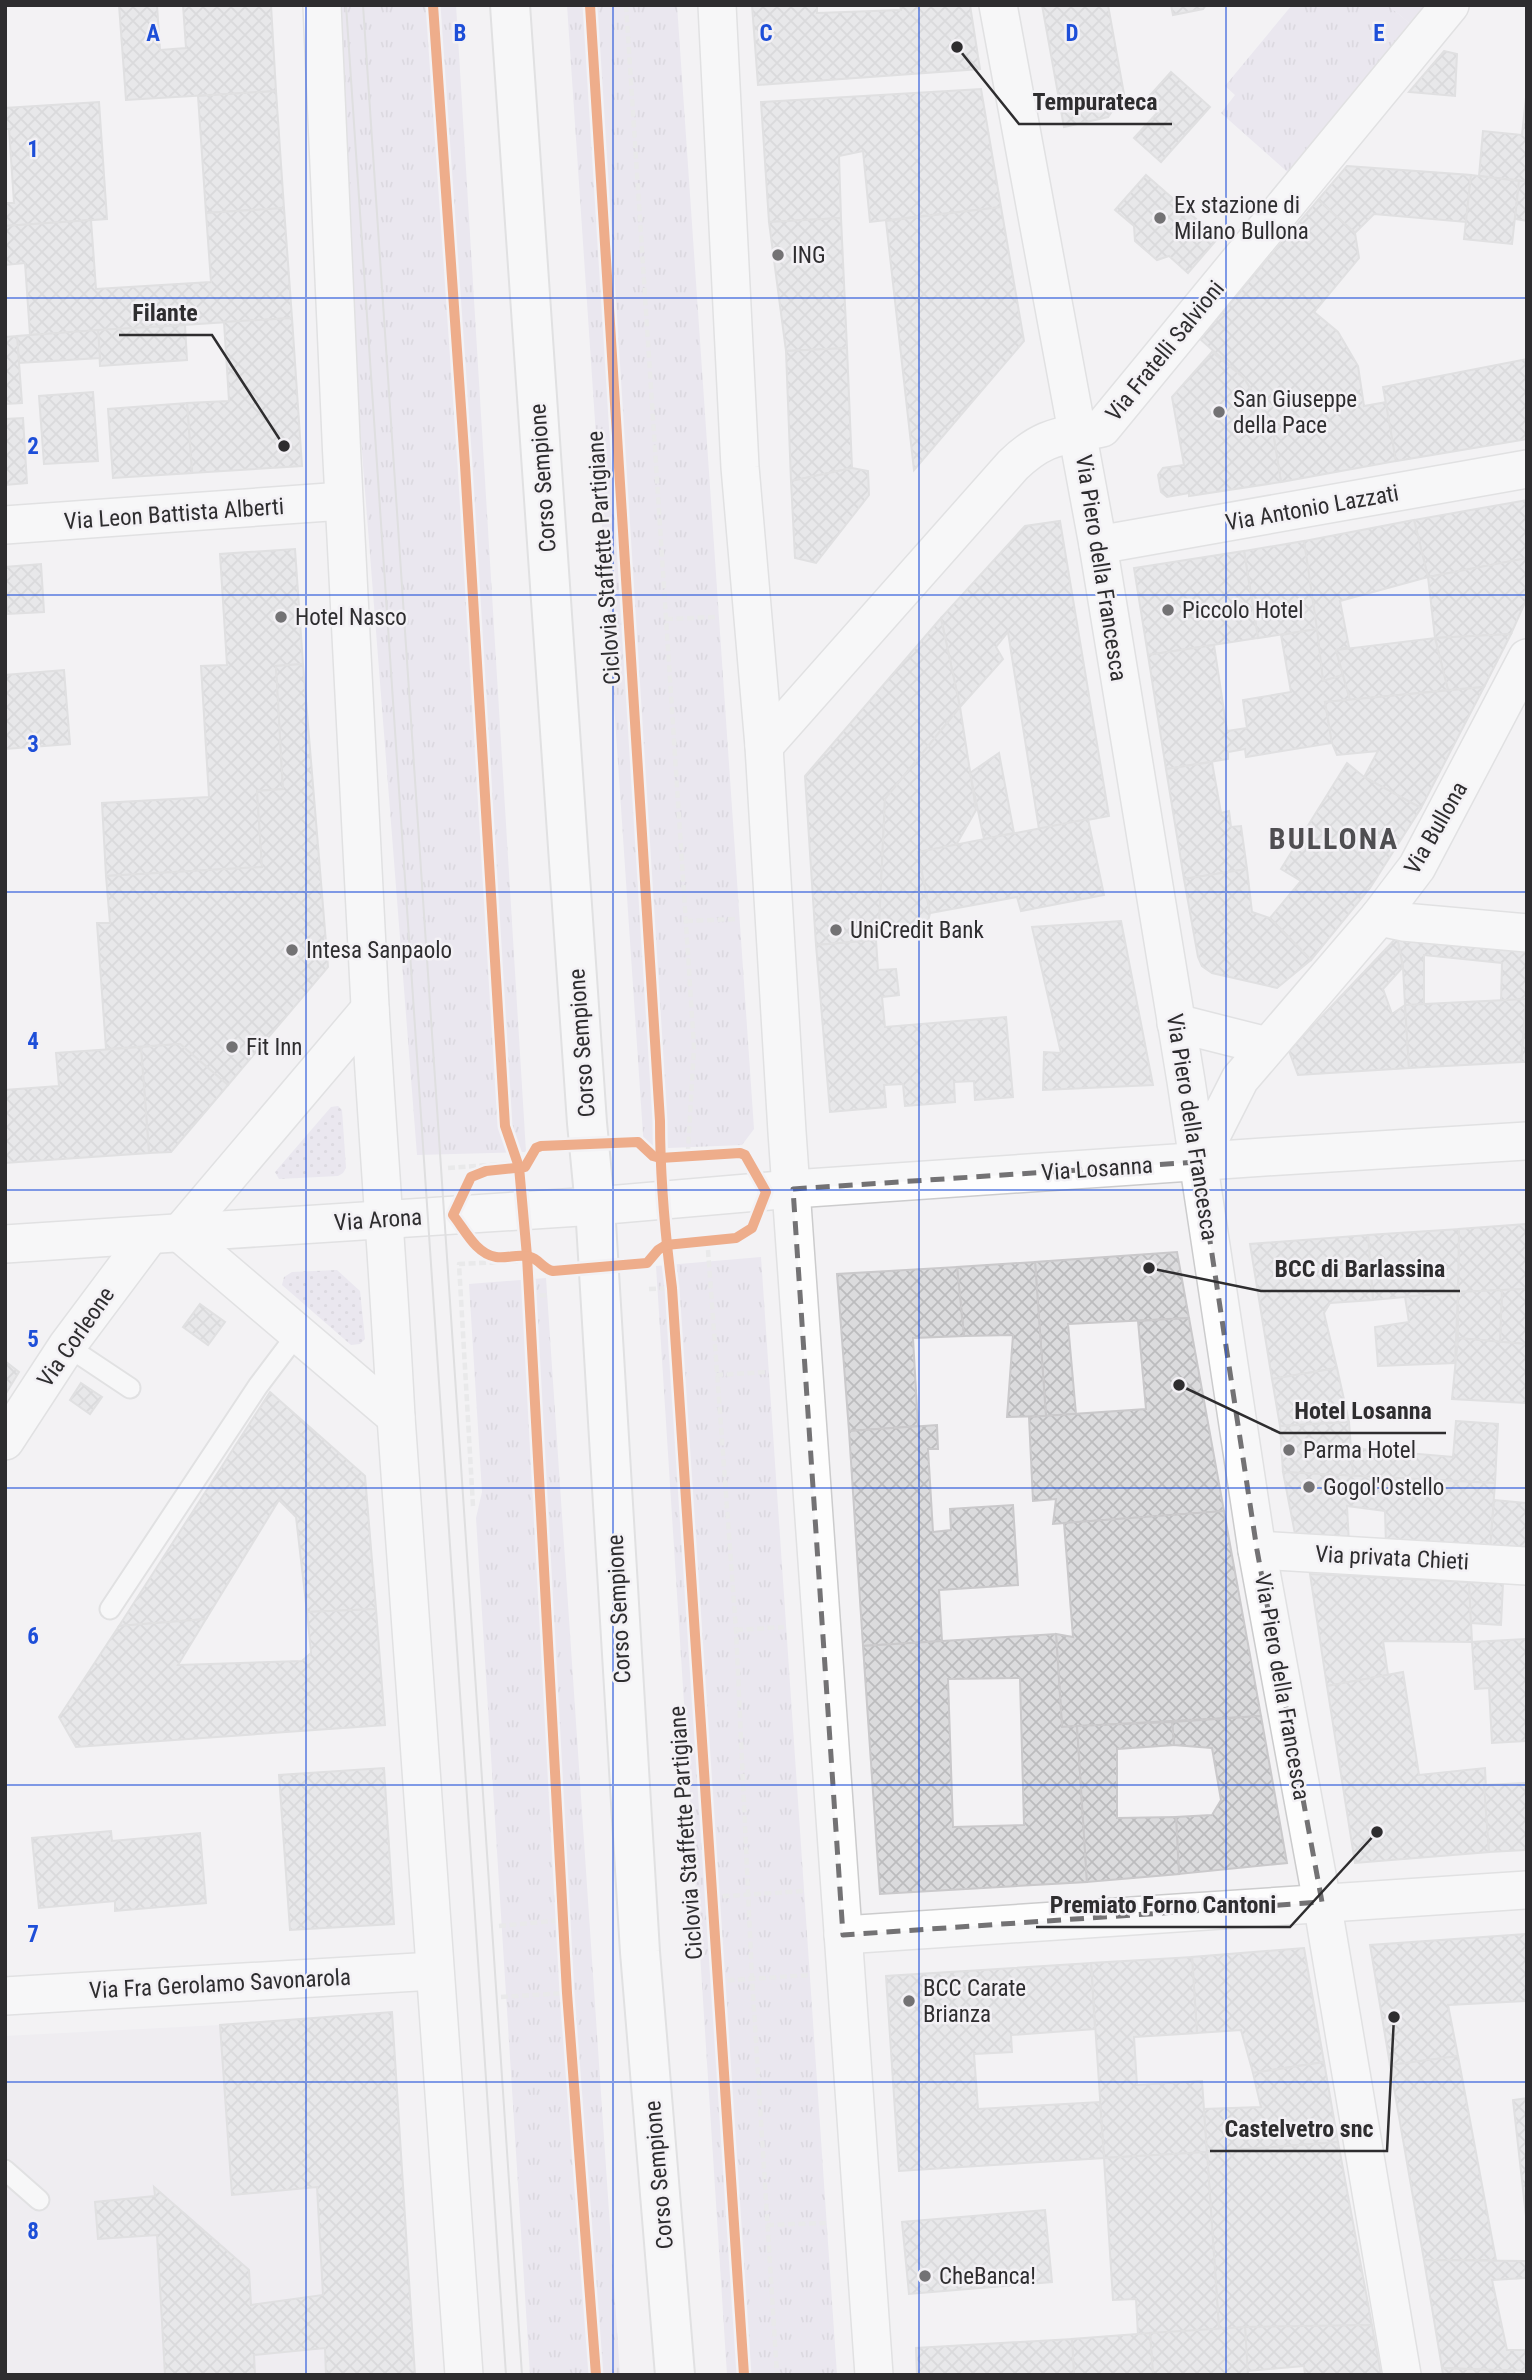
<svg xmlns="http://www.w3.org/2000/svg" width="1532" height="2380" font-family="'Roboto Condensed',sans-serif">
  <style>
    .built { fill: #eae6ee }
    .grass { fill: url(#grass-dots) }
    .park { fill: url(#park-tufts) }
    .garden { fill: #e0d9e9 }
    .building { fill: url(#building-cross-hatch); stroke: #cac9cb; stroke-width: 2; fill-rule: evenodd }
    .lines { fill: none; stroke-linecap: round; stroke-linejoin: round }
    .service-casing { stroke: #cccccd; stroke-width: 23 }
    .minor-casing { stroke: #cccccd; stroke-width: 40 }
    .secondary-casing { stroke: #cccccd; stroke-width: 42 }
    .path { stroke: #ddddde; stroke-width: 4.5; stroke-dasharray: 7 3.5; stroke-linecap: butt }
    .service { stroke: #fdfdfd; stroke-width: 19 }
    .minor { stroke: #fdfdfd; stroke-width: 37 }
    .secondary { stroke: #fdfdfd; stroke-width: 38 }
    .tram { stroke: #c7c7c8; stroke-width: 2 }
    .cycleway-casing { stroke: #f3f1f5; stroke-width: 15 }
    .cycleway { stroke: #e8590c; stroke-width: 10 }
    .marked { fill: none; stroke: #737274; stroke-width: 5; stroke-dasharray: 14 9; stroke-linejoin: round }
    .grid { fill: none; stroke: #1d4ed8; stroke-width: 2; stroke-opacity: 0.55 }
    .poi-dot { fill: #737274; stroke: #f3f1f5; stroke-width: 2.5 }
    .labels { text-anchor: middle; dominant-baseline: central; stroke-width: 5; stroke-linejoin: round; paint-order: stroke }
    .poi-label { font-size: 23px; fill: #2e2d2f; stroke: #f3f1f5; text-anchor: start }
    .street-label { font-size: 23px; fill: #2e2d2f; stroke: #f3f1f5 }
    .district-label { font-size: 30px; font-weight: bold; letter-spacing: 2px; fill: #4f4e51; stroke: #f3f1f5 }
    .grid-label { font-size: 23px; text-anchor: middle; font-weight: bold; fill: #1d4ed8; stroke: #f3f1f5; stroke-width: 5; stroke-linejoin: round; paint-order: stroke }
    .leader { fill: none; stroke: #2e2d2f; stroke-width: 2.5 }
    .callout-dot { fill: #2e2d2f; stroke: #f3f1f5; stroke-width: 2.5 }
    .callout-label { font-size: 24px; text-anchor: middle; font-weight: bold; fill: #2e2d2f; stroke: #f3f1f5; stroke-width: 5; stroke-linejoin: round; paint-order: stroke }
  </style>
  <defs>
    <pattern id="grass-dots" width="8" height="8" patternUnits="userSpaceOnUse" patternTransform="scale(1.75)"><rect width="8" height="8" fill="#e0d9e9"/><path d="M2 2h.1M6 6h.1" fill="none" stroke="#c0bbc8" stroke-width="1.8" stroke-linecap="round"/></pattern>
    <pattern id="park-tufts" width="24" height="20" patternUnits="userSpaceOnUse" patternTransform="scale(1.75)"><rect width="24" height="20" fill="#e0d9e9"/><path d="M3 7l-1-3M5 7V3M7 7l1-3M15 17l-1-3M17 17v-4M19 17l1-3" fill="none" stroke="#c0bbc8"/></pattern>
    <pattern id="building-cross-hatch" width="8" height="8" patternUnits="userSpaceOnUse" patternTransform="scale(1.75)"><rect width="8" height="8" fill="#dbdbdd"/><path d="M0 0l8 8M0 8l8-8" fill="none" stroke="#bcbcbe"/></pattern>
  </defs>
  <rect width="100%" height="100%" fill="#f3f2f4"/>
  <polygon class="built" points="392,2012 415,2375 5,2375 5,2036 220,2025"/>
  <g class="grass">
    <polygon points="338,1106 342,1110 346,1168 343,1173 338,1176 279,1179 275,1172 331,1107"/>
    <polygon points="337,1270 360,1291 365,1339 360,1344 351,1345 282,1285 284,1277 292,1272"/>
  </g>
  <g class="park">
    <polygon points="327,5 456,5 526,1152 417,1155"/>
    <polygon points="567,5 677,5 754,1129 742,1145 644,1149"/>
    <polygon points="1292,5 1388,5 1415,28 1292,176 1221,113 1235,95 1225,86"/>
    <polygon points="761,1257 837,2375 727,2375 656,1266"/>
    <polygon points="546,1278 620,2375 530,2375 476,1518 482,1492 469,1284"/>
  </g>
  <polygon class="garden" points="1388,5 1435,5 1415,28"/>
  <g class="building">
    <polygon points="119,5 157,5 160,50 186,48 183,5 271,5 276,91 126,100"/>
    <polygon points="752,5 817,5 817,13 901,10 900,5 970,5 980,69 758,85"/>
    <polygon points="1042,5 1108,5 1124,94 1108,117 1064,127"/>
    <polygon points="1171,5 1206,5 1203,9 1173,15"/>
    <polygon points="1444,51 1457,54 1455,96 1409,92"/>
    <polygon points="1171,72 1210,107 1161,162 1134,138 1157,113 1145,101"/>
    <polygon points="981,89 1001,207 870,222 863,151 839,156 841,218 769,222 761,102"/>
    <polygon points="276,91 284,208 206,213 198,96"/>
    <polygon points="1526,97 1527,181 1479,176 1483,131 1522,135"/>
    <polygon points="99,102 107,219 5,226 5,203 14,203 9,129 5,129 5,108"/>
    <polygon points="1347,166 1471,175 1466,222 1374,214 1355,233 1318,200"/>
    <polygon points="1146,175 1218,238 1188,273 1169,256 1157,260 1135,241 1134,226 1115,210"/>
    <polygon points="1471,175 1519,181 1512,244 1464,239"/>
    <polygon points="1519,181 1527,181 1527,221 1515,219"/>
    <polygon points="1318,200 1355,233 1359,258 1314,312 1338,332 1358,366 1364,406 1387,402 1396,461 1281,482 1272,426 1244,378 1200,339"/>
    <polygon points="1001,207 1024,341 914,470 886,221"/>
    <polygon points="284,208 292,318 30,335 25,263 5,265 5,226 91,220 96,289 211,282 206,213"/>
    <polygon points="841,218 847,348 786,351 769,222"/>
    <polygon points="292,318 302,466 192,473 187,403 229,401 224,322"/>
    <polygon points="185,325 187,360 100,366 98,330"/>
    <polygon points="98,330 100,358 19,363 17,336"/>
    <polygon points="17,336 22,403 5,404 5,337"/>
    <polygon points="847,348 852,468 791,481 786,351"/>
    <polygon points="1212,352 1244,378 1272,426 1281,482 1189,496 1189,493 1167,497 1161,492 1158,475 1163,468 1184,465 1172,397"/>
    <polygon points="1527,359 1527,439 1396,461 1383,387"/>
    <polygon points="93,392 98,461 44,464 39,396"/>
    <polygon points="187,403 192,473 113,478 108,409"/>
    <polygon points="23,418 27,483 5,485 5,419"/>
    <polygon points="852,468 868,471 869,495 816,563 795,558 791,481"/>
    <polygon points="1527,500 1527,558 1428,577 1414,520"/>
    <polygon points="1414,520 1428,577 1340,601 1349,647 1336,650 1343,675 1323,681 1304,541"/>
    <polygon points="1060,521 1109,816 1039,829 1008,632 996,647 1003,659 960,707 941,618 1025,526"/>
    <polygon points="1304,541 1317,629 1258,638 1244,551"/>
    <polygon points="295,549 303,664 276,666 283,789 257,791 262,867 106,876 102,803 209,797 201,666 227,665 220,554"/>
    <polygon points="1244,551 1258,638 1148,655 1134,568"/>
    <polygon points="1527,558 1527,598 1511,634 1435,638 1428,577"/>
    <polygon points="41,564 44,612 7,614 5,567"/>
    <polygon points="941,618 960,707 885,799 879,927 876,940 816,945 805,776"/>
    <polygon points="1317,629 1323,681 1343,675 1350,700 1325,702 1332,743 1246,757 1245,749 1228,752 1228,759 1166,769 1148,655 1214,645 1227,731 1247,728 1243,700 1291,692 1281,635"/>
    <polygon points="1511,634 1484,687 1448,690 1435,638"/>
    <polygon points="1435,638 1448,690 1350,700 1336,650"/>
    <polygon points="303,664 328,967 228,1085 180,1044 106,1049 97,923 110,923 106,876 262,867 257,791 283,789 276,666"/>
    <polygon points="64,670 70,744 5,749 5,675"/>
    <polygon points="1484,687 1421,808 1364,777 1378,751 1337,755 1332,743 1325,702"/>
    <polygon points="960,707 976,810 956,845 918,852 930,913 927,926 879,927 885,799"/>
    <polygon points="999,753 1014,833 984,839 970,773"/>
    <polygon points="1212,762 1221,813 1229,811 1231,827 1241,826 1247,869 1184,879 1166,769"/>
    <polygon points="1347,763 1364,777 1421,808 1370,888 1311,960 1270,918 1301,881 1281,869"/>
    <polygon points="1088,819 1104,895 1021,911 1017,897 930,913 918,852"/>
    <polygon points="1247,869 1252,912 1270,918 1311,960 1277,988 1212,973 1202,966 1198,957 1184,879"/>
    <polygon points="1121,921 1153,1085 1043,1090 1044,1052 1061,1053 1032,927"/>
    <polygon points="1397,937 1527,948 1526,999 1501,1001 1502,963 1424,955 1424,1005 1405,1005 1403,967"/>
    <polygon points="1397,937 1403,967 1383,989 1392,1014 1405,1005 1409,1068 1298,1075 1289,1051"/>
    <polygon points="876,940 878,970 896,969 899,995 882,997 885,1027 1006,1017 1013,1097 975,1100 974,1081 954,1082 955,1102 905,1106 903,1084 884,1085 886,1107 830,1112 816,945"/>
    <polygon points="1526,999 1527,1062 1521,1062"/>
    <polygon points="1526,999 1521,1062 1409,1068 1405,1005"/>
    <polygon points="180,1044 228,1085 171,1152 149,1153 141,1047"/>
    <polygon points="141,1047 149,1153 5,1163 5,1090 59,1086 56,1053"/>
    <polygon points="1527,1224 1527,1289 1458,1292 1459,1229"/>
    <polygon points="1459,1229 1458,1292 1373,1300 1368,1235"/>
    <polygon points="1368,1235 1373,1300 1330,1303 1324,1313 1337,1368 1272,1379 1250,1244"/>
    <polygon points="1177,1252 1189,1318 1068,1324 1076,1414 1046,1416 1035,1262"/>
    <polygon points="1035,1262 1046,1416 1007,1417 1013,1335 964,1336 957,1267"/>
    <polygon points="957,1267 964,1336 913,1338 918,1426 849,1431 837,1274"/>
    <polygon points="1527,1289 1527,1344 1500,1342 1502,1290"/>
    <polygon points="1502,1290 1500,1342 1458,1338 1458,1292"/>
    <polygon points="1458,1292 1455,1363 1378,1366 1375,1327 1409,1322 1405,1297"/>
    <polygon points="200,1304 225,1322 208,1345 183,1327"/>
    <polygon points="1189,1318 1224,1511 1053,1524 1056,1499 1033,1501 1029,1417 1146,1409 1138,1321"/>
    <polygon points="1458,1338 1527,1344 1527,1403 1452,1399"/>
    <polygon points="5,1361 19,1372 5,1395"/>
    <polygon points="1337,1368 1349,1422 1280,1426 1272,1379"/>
    <polygon points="81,1383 102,1397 90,1414 70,1400"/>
    <polygon points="270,1392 365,1476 376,1609 307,1612 296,1517 279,1500 206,1619 119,1626"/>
    <polygon points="1456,1421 1498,1424 1495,1483 1353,1476 1351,1448 1453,1457"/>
    <polygon points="1349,1422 1353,1476 1283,1472 1280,1426"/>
    <polygon points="937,1425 938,1449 928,1449 933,1532 951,1530 950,1509 1013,1505 1018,1585 939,1590 942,1641 863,1646 849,1431"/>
    <polygon points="1283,1472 1495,1483 1490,1551 1386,1545 1385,1511 1347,1506 1349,1544 1296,1539"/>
    <polygon points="1494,1500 1527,1503 1527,1553 1490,1551"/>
    <polygon points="1224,1511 1261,1716 1062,1727 1056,1634 1073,1637 1064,1523"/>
    <polygon points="1310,1574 1469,1582 1472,1642 1383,1641 1388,1675 1327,1686"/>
    <polygon points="1469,1582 1503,1583 1501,1625 1471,1623"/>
    <polygon points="376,1609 385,1725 76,1747 59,1717 119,1626 206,1619 178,1665 302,1661 311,1653 307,1612"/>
    <path d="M1056 1634 1062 1727 1077 1726 1087 1882 880 1894 863 1646ZM1020 1678 1024 1825 953 1827 948 1679Z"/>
    <polygon points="1527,1639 1527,1741 1492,1743 1489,1688 1475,1689 1472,1642"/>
    <polygon points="1403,1672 1419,1775 1485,1768 1489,1852 1355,1863 1327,1686"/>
    <polygon points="1261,1716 1287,1863 1179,1874 1176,1817 1212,1815 1221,1800 1212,1748 1174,1745 1172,1722"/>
    <polygon points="1172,1722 1174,1745 1117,1749 1117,1818 1176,1817 1179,1874 1087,1882 1077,1726"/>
    <polygon points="384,1768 394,1924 290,1930 279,1775"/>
    <polygon points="1527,1783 1527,1850 1489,1852 1484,1785"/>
    <polygon points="111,1831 112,1841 200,1833 206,1903 115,1911 115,1901 39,1908 32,1838"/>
    <polygon points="1527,1934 1527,2001 1448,2005 1458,2056 1390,2065 1370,1945"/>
    <polygon points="1304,1948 1324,2062 1253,2073 1241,2030 1197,2033 1192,1957"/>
    <polygon points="1192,1957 1197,2033 1134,2037 1137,2085 1202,2081 1207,2152 1104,2158 1091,1963"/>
    <polygon points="1091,1963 1095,2029 1011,2035 1012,2052 974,2054 978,2109 1100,2102 1104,2158 899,2171 886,1976"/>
    <polygon points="392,2012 415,2375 326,2375 325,2348 254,2355 255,2375 165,2375 157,2235 98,2239 95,2202 155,2196 154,2187 249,2270 251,2305 323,2295 317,2187 232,2195 220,2025"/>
    <polygon points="1458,2056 1496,2260 1424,2260 1390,2065"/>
    <polygon points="1324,2062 1338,2142 1207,2152 1204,2109 1261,2107 1253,2073"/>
    <polygon points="1527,2098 1527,2225 1513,2100"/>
    <polygon points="1338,2142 1372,2325 1219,2329 1207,2152"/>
    <polygon points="1207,2152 1219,2329 1138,2335 1136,2299 1113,2300 1104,2158"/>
    <polygon points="1045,2210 1052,2282 909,2294 902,2222"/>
    <polygon points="1424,2260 1527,2261 1527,2278 1492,2280 1507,2350 1527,2350 1527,2371 1442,2368"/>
    <polygon points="1372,2325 1381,2375 1305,2375 1304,2366 1247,2371 1245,2327"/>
    <polygon points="1245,2327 1248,2375 1153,2375 1150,2333"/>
    <polygon points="1150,2333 1153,2375 1074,2375 1072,2339"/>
    <polygon points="1072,2339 1074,2375 917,2375 916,2348"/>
    <polygon points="1442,2368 1514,2371 1515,2375 1443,2375"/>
  </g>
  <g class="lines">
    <defs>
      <g id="service">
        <polyline points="67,1346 130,1388"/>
        <polyline points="110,1609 258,1386 298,1333"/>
        <polyline points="5,2170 39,2200"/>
      </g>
      <g id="minor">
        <path d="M322 5C336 339 351 672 370 1006 378 1143 389 1280 396 1417L464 2375"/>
        <polyline points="717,5 740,467 764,746 787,1132 874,2375"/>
        <polyline points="998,5 1098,545 1186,1081 1257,1550 1322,1902 1402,2375"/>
        <polyline points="5,525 343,501"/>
        <polyline points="1098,545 1527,469"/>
        <path d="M764 746 1013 465C1045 434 1062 437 1102 428L1450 5"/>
        <polyline points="1379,917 1403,922 1527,933"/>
        <polyline points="1176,1023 1267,1046"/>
        <polyline points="1198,1162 1240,1079 1379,917 1417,867 1527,658"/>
        <polyline points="180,1233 370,1009"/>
        <polyline points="180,1233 396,1417"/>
        <polyline points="5,1244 595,1206 793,1189 1264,1157 1527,1141"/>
        <polyline points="5,1441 67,1346 150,1235"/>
        <polyline points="1257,1550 1527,1566"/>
        <polyline points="843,1935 1527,1890"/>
        <polyline points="5,1996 434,1971"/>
      </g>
      <polyline id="secondary" points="510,5 587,1123 595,1206 640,1952 675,2375"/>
    </defs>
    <use href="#service" class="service-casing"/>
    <use href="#minor" class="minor-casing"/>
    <use href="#secondary" class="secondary-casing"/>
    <g class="path">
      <polyline points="626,5 694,1047 688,1151"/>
      <polyline points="666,619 718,617"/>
      <polyline points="686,921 738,919"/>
      <polyline points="448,1168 518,1163"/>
      <polyline points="708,1250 736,1630 752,1978 777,2375"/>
      <polyline points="649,1289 672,1288"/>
      <polyline points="529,1296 549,1295"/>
      <polyline points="716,1375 767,1372"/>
      <polyline points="473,1506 459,1264 527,1261"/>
      <polyline points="736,1630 784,1627"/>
      <polyline points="712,1897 804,1891"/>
      <polyline points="499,1926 563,1920"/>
      <polyline points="717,1981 811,1975"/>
      <polyline points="501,1997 567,1993"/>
      <polyline points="767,2225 826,2223"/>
    </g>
    <use href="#service" class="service"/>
    <use href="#minor" class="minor"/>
    <use href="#secondary" class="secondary"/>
    <g class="tram">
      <polyline points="346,5 506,2375"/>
      <polyline points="363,5 522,2375"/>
    </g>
    <defs>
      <g id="cycleway">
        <polyline points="433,5 465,465 505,1126 519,1167 527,1256 567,1993 596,2375"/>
        <path d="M590 5 660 1121C660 1177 665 1233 672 1288L744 2375"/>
        <path d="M638 1142 653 1156 660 1158 740 1153 745 1155 766 1192 752 1228 736 1238 666 1245 658 1250 647 1263 553 1271C543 1269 539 1259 530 1257 519 1253 507 1259 496 1257 476 1254 465 1230 453 1215L471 1177 486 1171 525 1167 536 1148 541 1146Z"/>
      </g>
    </defs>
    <use href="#cycleway" class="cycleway-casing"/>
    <use href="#cycleway" class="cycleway"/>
  </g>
  <path d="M0 0H1532V2380H0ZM1198 1162 1257 1550 1322 1902 843 1935 793 1189Z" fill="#f3f2f4" fill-opacity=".55" fill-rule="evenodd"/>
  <path class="marked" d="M1198 1162 1257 1550 1322 1902 843 1935 793 1189Z"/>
  <path class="grid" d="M306 5V2375M613 5V2375M919 5V2375M1226 5V2375M5 298H1527M5 595H1527M5 892H1527M5 1190H1527M5 1488H1527M5 1785H1527M5 2082H1527"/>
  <g class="poi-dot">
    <circle cx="1160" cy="218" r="7"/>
    <circle cx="778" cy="255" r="7"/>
    <circle cx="1219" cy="412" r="7"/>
    <circle cx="1168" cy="610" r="7"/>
    <circle cx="281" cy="617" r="7"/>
    <circle cx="836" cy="930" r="7"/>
    <circle cx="292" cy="950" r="7"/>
    <circle cx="232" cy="1047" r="7"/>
    <circle cx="1289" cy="1450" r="7"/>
    <circle cx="1309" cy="1487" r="7"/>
    <circle cx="909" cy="2001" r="7"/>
    <circle cx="925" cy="2276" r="7"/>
  </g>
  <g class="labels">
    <g class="poi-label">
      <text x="1174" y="205">Ex stazione di<tspan x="1174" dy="26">Milano Bullona</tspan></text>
      <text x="792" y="255">ING</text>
      <text x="1233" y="399">San Giuseppe<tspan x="1233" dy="26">della Pace</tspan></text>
      <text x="1182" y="610">Piccolo Hotel</text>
      <text x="295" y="617">Hotel Nasco</text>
      <text x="850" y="930">UniCredit Bank</text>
      <text x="306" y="950">Intesa Sanpaolo</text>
      <text x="246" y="1047">Fit Inn</text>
      <text x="1303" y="1450">Parma Hotel</text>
      <text x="1323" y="1487">Gogol'Ostello</text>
      <text x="923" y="1988">BCC Carate<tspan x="923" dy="26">Brianza</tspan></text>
      <text x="939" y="2276">CheBanca!</text>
    </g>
    <g class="street-label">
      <text transform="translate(1165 351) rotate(-51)">Via Fratelli Salvioni</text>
      <text transform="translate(543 478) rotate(-94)">Corso Sempione</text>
      <text transform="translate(1312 508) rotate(-10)">Via Antonio Lazzati</text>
      <text transform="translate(174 514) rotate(-4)">Via Leon Battista Alberti</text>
      <text transform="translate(604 558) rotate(-94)">Ciclovia Staffette Partigiane</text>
      <text transform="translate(1101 568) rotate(81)">Via Piero della Francesca</text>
      <text transform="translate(1436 828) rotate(-60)">Via Bullona</text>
      <text transform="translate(582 1043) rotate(-94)">Corso Sempione</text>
      <text transform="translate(1192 1127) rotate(81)">Via Piero della Francesca</text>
      <text transform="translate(1097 1169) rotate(-4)">Via Losanna</text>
      <text transform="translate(378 1220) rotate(-4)">Via Arona</text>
      <text transform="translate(76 1337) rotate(-55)">Via Corleone</text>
      <text transform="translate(1392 1558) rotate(3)">Via privata Chieti</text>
      <text transform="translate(619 1609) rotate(-93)">Corso Sempione</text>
      <text transform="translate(1282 1687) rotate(80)">Via Piero della Francesca</text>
      <text transform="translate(686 1833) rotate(-94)">Ciclovia Staffette Partigiane</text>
      <text transform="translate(220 1984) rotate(-3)">Via Fra Gerolamo Savonarola</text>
      <text transform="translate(659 2175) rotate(-95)">Corso Sempione</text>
    </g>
    <g class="district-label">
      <text x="1334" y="838">BULLONA</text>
    </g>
  </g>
  <g class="grid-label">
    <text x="153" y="41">A</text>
    <text x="460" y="41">B</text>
    <text x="766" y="41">C</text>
    <text x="1072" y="41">D</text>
    <text x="1379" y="41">E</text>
    <text x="33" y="157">1</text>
    <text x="33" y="454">2</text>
    <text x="33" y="752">3</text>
    <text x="33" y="1049">4</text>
    <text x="33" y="1347">5</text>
    <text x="33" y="1644">6</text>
    <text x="33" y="1942">7</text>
    <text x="33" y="2239">8</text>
  </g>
  <path class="leader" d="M957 47L1019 124H1172M284 446L212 335H119M1149 1268L1261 1291H1460M1179 1385L1280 1433H1446M1377 1832L1290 1927H1036M1394 2017L1387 2151H1210"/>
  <g class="callout-dot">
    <circle cx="957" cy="47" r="7"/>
    <circle cx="284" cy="446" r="7"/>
    <circle cx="1149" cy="1268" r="7"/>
    <circle cx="1179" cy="1385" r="7"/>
    <circle cx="1377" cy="1832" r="7"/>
    <circle cx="1394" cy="2017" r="7"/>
  </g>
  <g class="callout-label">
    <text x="1095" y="110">Tempurateca</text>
    <text x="165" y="321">Filante</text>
    <text x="1360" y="1277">BCC di Barlassina</text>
    <text x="1363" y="1419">Hotel Losanna</text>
    <text x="1163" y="1913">Premiato Forno Cantoni</text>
    <text x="1299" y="2137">Castelvetro snc</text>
  </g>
  <rect width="1532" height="2380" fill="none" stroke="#2e2d2f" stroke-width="14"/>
</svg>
